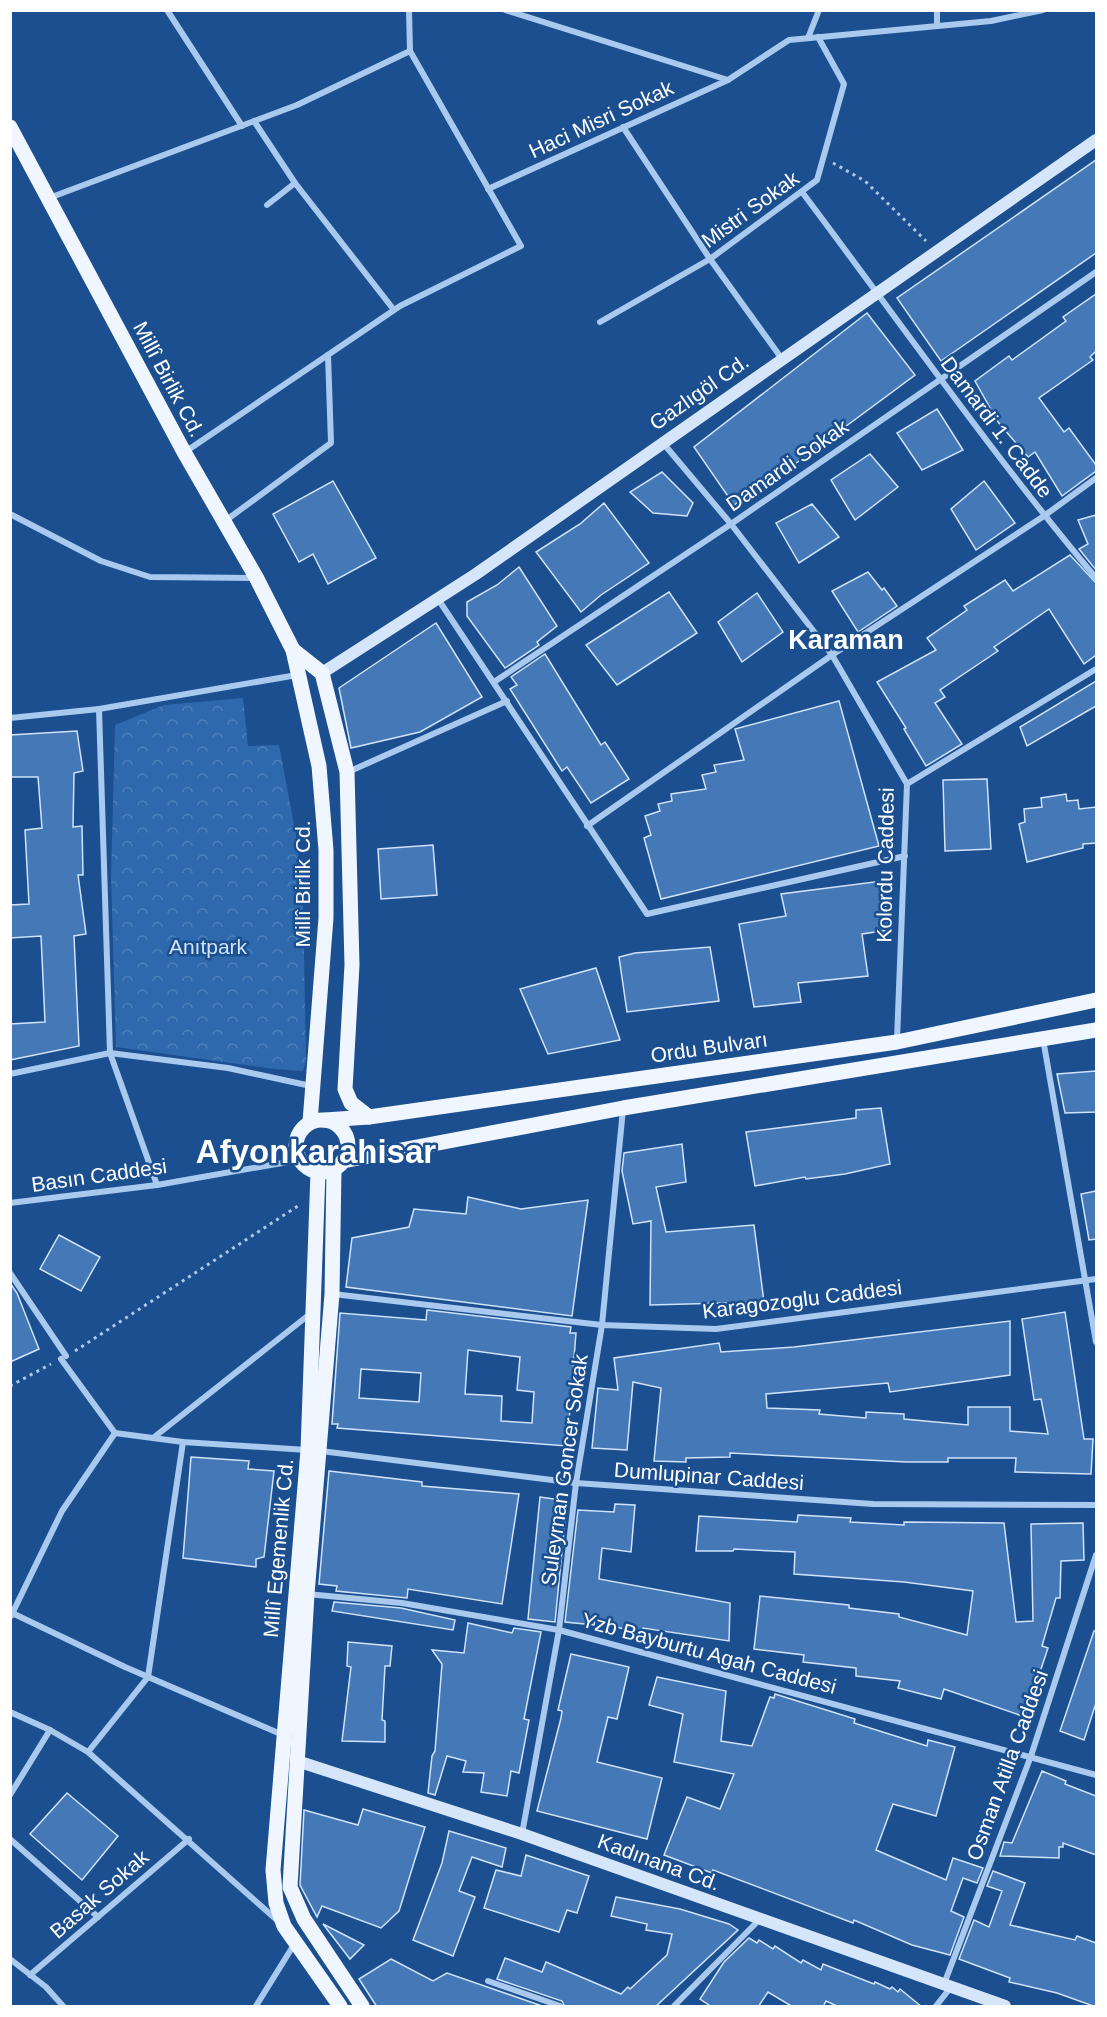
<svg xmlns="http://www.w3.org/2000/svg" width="1107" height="2017" font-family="Arial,sans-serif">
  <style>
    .park { fill: url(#park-crowns) }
    .building { fill: #4478b7; stroke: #cfe3fa; stroke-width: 1.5; fill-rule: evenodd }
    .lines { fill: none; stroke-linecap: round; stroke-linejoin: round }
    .path { stroke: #a9c9ee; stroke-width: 3; stroke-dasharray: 3 4.5; stroke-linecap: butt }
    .street { stroke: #a9c9ee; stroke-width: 6 }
    .secondary { stroke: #d6e6fa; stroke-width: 12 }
    .primary { stroke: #f0f6ff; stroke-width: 15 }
    .labels { text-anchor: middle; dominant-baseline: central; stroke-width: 5; stroke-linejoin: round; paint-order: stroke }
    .street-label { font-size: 21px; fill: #fff; stroke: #1b4f8f }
    .park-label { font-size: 21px; fill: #cfe3fa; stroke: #1b4f8f }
    .district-label { font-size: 27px; font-weight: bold; fill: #fff; stroke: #1b4f8f }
    .town-label { font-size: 33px; font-weight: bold; fill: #fff; stroke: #1b4f8f }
  </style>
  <defs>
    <pattern id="park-crowns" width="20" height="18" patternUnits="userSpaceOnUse" patternTransform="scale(1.5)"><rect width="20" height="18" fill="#2e69ad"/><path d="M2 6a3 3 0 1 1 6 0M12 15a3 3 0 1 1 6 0" fill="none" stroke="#4d80b9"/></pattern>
  </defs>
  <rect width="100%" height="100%" fill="#1b4f8f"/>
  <polygon class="park" points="243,698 248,746 279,745 296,835 303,901 306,1061 303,1071 274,1069 116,1047 111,877 115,725 164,705"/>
  <g class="building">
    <polygon points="1096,160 1096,253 941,361 897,298"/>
    <polygon points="1096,294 1096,351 1090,357 1093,360 1039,398 1064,432 1069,428 1096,465 1096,471 1062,496 1035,452 1028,457 998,422 975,381 1009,356 1012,360 1066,321 1063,317"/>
    <polygon points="867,313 915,375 795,464 734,505 694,447"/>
    <polygon points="937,409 963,450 922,470 897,433"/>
    <polygon points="870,454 898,487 855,520 831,480"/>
    <polygon points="662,472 693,503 687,516 653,513 630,492"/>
    <polygon points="333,481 376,558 328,584 313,554 299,562 273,514"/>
    <polygon points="984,481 1015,523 976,550 951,509"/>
    <polygon points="604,503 649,563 601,595 581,612 536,552 580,524"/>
    <polygon points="812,504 839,537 799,563 776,523"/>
    <polygon points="1096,515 1096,570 1079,549 1088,544 1078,520"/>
    <polygon points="1070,555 1096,583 1096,655 1084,664 1049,609 994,647 998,651 940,690 945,697 935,703 962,744 926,766 904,729 906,728 877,682 936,650 927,638 967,610 964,606 1005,580 1013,591"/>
    <polygon points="519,567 557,626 537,642 539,645 505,668 467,616 467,602 497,585"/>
    <polygon points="868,572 882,590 884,588 897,606 858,632 832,591"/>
    <polygon points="669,592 697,633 617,685 586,645"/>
    <polygon points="757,593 783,632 742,662 718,622"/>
    <polygon points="436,623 482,697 420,732 351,748 339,688"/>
    <polygon points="545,654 601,745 605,742 629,779 591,803 567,767 562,771 510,689 517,685 511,677"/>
    <polygon points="1096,681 1096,706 1027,746 1020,727"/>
    <polygon points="839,701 879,846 661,899 644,838 651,835 645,816 660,811 658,804 672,801 671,794 706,789 702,775 716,772 714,765 744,760 735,729"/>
    <polygon points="77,731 83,771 74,773 73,827 82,826 83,875 78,875 86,934 74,936 79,1046 10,1060 10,1024 45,1022 41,936 10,938 10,905 29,904 25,830 42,828 38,777 10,777 10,735"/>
    <polygon points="987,779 991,849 945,851 943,780"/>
    <polygon points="1066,794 1067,801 1078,800 1079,809 1096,807 1096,843 1083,844 1083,848 1027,862 1019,824 1025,822 1024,809 1042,807 1041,798"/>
    <polygon points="433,845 437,895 381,899 378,849"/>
    <polygon points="882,881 889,930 862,934 868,976 798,983 801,1002 754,1007 739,924 786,916 781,894"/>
    <polygon points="710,947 719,1001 627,1012 619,957 635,953"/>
    <polygon points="596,968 620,1040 548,1054 520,989"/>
    <polygon points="1096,1071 1096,1112 1065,1113 1057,1074"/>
    <polygon points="881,1108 890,1164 845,1174 806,1179 805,1177 755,1186 746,1132 856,1118 856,1110"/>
    <polygon points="682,1144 686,1182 656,1187 666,1232 754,1225 764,1302 650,1305 651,1221 633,1224 622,1171 624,1153"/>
    <polygon points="1096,1191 1096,1239 1089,1240 1081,1194"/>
    <polygon points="468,1197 521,1209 588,1200 572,1316 346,1287 352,1238 409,1227 414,1209 466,1214"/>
    <polygon points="59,1235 100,1257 81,1291 40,1269"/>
    <polygon points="10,1283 17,1293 39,1349 10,1362"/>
    <path d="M427 1310 571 1327 570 1333H576L567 1446 337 1428 338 1424H332L340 1313 426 1320ZM468 1350 520 1357 517 1390 534 1392 532 1423 501 1421 502 1396 465 1394ZM361 1369 421 1373 419 1402 359 1398Z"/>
    <polygon points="1065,1312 1084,1439 1093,1439 1091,1474 1015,1472 1016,1458 948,1458 948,1462 907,1462 730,1453 730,1457 686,1458 686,1462 654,1461 661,1388 633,1382 627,1450 592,1448 598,1388 618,1390 614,1358 719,1343 721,1352 794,1347 1010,1321 1010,1375 890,1392 888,1383 766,1394 767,1408 820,1410 819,1414 866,1418 866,1412 904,1414 904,1419 968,1425 968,1407 1010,1407 1010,1431 1048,1434 1041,1399 1034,1400 1022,1319"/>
    <polygon points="191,1457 249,1461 248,1469 274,1471 264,1557 256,1559 256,1567 183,1558"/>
    <polygon points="329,1471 422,1482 422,1486 519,1494 502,1604 408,1589 407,1598 336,1591 337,1586 319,1584"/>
    <polygon points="540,1497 567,1501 555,1622 528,1619"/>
    <polygon points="615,1504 635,1505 631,1552 602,1548 599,1579 730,1603 729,1641 643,1628 642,1634 595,1621 594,1625 565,1622 578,1510 614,1512"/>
    <polygon points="798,1515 851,1518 850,1522 904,1525 904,1522 1004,1523 1016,1622 1033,1621 1031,1524 1083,1523 1084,1560 1061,1561 1060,1598 1056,1598 1042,1646 1048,1648 1025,1717 944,1689 941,1699 898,1688 900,1681 856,1676 856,1668 803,1662 804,1655 754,1649 760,1596 849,1605 849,1608 899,1614 899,1617 967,1635 973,1591 904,1582 794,1574 795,1552 734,1549 733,1551 696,1551 699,1516 797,1522"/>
    <polygon points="334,1602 401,1608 455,1620 453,1630 332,1611"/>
    <polygon points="468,1623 512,1633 514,1628 541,1632 524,1719 529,1720 519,1773 511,1771 507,1796 481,1792 484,1773 463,1772 466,1761 447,1756 435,1795 428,1793 432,1756 435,1751 442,1664 432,1650 464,1653"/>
    <polygon points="1094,1631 1096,1631 1096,1703 1084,1740 1060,1731"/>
    <polygon points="348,1642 392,1646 390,1666 385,1666 382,1720 385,1721 385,1742 342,1741 351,1667 347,1666"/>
    <polygon points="571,1654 629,1667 617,1719 608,1717 597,1762 662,1778 647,1839 537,1811 561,1718 562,1711 558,1710"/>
    <polygon points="657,1677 726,1691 721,1741 752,1746 770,1697 774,1698 775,1694 855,1719 854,1723 927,1746 928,1740 955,1747 936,1816 893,1804 876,1850 946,1880 953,1858 983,1868 977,1883 963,1878 951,1911 964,1917 950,1955 912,1945 854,1920 853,1923 713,1870 712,1873 664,1855 687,1797 720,1809 734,1774 674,1762 683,1714 649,1705"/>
    <polygon points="1042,1771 1066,1781 1065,1784 1096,1796 1096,1855 1063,1843 1063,1847 1059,1847 1059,1858 1000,1856 1004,1842 1012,1843"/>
    <polygon points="67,1793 118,1836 82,1880 30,1834"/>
    <polygon points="363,1809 425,1827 399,1911 381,1928 322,1906 317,1917 300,1885 304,1810 358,1825"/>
    <polygon points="449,1831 506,1848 502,1867 472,1857 459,1891 475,1897 453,1956 413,1940 442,1863"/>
    <polygon points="526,1855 589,1876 577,1913 567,1910 559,1932 484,1908 496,1870 521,1876"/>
    <polygon points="993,1871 1025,1883 1010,1925 1075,1940 1077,1936 1096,1943 1096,2007 1057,1993 1009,1982 1010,1978 959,1959 974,1920 989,1927 1002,1891 987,1886"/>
    <polygon points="616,1897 680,1909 729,1924 738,1930 655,2007 565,2007 562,2001 497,1979 505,1958 542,1972 546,1962 621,1994 628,1987 630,1989 667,1955 672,1934 646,1930 647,1924 611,1916"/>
    <polygon points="323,1924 364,1945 350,1959"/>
    <polygon points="749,1938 757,1943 759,1940 773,1949 775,1946 801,1963 803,1960 821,1970 823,1964 874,1984 875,1982 890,1989 892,1987 898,1992 900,1989 922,2007 839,2007 826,2001 823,2007 793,2007 768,1992 758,2007 712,2007 700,1999 724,1962"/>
    <polygon points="391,1959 433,1981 447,1973 545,2007 377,2007 359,1979"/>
  </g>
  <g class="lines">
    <g class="path">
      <polyline points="833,163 865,181 926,241"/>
      <polyline points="75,1351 301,1204"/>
      <polyline points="10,1386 51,1364"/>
    </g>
    <g class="street">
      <polyline points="167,10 242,126"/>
      <polyline points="505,10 728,80 789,40 991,21 1043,10"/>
      <polyline points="937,10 937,25"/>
      <polyline points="808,38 819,10"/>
      <polyline points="254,121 295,183 394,310"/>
      <polyline points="623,127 710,259 782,359"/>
      <polyline points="488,189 728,80"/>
      <path d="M802 192C899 321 992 454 1096 578"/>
      <polyline points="49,198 297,105 410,51"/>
      <polyline points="267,205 295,183"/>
      <polyline points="600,322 710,259 817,180 844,84 818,37"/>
      <polyline points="663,443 731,524 832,655 907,784 897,1040"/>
      <polyline points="185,452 400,306 521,246 410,51 409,10"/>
      <polyline points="10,514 101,561 150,577 254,578"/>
      <polyline points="225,521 331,443 328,355"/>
      <polyline points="438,599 647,914 905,856"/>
      <polyline points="494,682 731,524 1096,272"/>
      <polyline points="99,709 110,1053 157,1185"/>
      <polyline points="10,718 99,709 297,675"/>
      <polyline points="348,772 507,701"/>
      <polyline points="907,784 1096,669"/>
      <polyline points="587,826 832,655 1044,516 1096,478"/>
      <polyline points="1043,1039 1096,1342"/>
      <polyline points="10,1074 110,1053 228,1068 311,1086"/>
      <polyline points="10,1203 157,1185 299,1160"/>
      <polyline points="10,1273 66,1356"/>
      <polyline points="333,1294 602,1325 716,1329 1096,1279"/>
      <polyline points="61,1359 115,1433 183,1442 307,1450"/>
      <polyline points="153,1438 310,1314"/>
      <polyline points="321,1451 576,1483 873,1504 1096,1505"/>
      <polyline points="307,1594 402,1603 559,1630 1096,1775"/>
      <polyline points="10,1612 125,1667 283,1735"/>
      <polyline points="11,1616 62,1511 115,1433"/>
      <polyline points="10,1712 50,1730 88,1752 278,1921"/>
      <polyline points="88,1752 148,1677 183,1442"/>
      <polyline points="10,1795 50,1730"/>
      <polyline points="522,1834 559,1630 576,1483 602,1325 623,1109"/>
      <polyline points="10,1839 98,1917"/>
      <polyline points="10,1959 46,1987 63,2006"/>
      <polyline points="30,1975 189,1839"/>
      <polyline points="488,1981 560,2006"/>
      <polyline points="944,1984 1031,1756 1096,1555"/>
      <polyline points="256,2006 295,1943"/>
      <polyline points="674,2006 760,1919"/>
      <polyline points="936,2006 951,1987"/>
    </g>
    <g class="secondary">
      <polyline points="322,673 476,574 1096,140"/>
      <polyline points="297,1761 522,1834 1005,2006"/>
    </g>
    <g class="primary">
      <polyline points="10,127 184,452 256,577 293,650 319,766 326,850 326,918 310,1122"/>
      <polyline points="293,650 322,673 347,772 352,965 345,1089 351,1103 369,1117"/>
      <circle cx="322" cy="1146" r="26"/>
      <polyline points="325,1120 369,1117 897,1042 1096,1000"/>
      <polyline points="343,1161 623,1108 1096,1030"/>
      <polyline points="334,1169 332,1294 307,1594 290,1887 304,1919 362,2006"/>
      <polyline points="318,1172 308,1450 273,1870 276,1903 284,1926 340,2006"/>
    </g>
  </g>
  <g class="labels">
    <g class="street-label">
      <text transform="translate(601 119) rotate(-25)">Haci Misri Sokak</text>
      <text transform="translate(750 209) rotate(-36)">Mistri Sokak</text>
      <text transform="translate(169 379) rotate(62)">Millî Birlik Cd.</text>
      <text transform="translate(699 392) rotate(-35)">Gazlıgöl Cd.</text>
      <text transform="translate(997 427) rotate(53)">Damardi 1. Cadde</text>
      <text transform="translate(787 465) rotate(-35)">Damardi Sokak</text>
      <text transform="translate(885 865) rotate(-89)">Kolordu Caddesi</text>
      <text transform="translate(302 884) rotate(-90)">Millî Birlik Cd.</text>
      <text transform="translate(709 1047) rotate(-8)">Ordu Bulvarı</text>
      <text transform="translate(99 1175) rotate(-8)">Basın Caddesi</text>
      <text transform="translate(802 1299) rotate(-7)">Karagozoglu Caddesi</text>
      <text transform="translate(564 1470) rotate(-82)">Suleyrnan Goncer Sokak</text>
      <text transform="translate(709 1476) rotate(4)">Dumlupinar Caddesi</text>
      <text transform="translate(278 1548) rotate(-85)">Millî Egemenlik Cd.</text>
      <text transform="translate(709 1653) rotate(15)">Yzb Bayburtu Agah Caddesi</text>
      <text transform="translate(1007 1765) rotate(-70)">Osman Atilla Caddesi</text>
      <text transform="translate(659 1862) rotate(20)">Kadınana Cd.</text>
      <text transform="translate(99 1894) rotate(-41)">Basak Sokak</text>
    </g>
    <g class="park-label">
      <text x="208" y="946">Anıtpark</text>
    </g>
    <g class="district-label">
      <text x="846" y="640">Karaman</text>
    </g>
    <g class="town-label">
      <text x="316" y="1151">Afyonkarahisar</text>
    </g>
  </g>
  <rect width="1107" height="2017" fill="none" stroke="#ffffff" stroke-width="24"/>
</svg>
